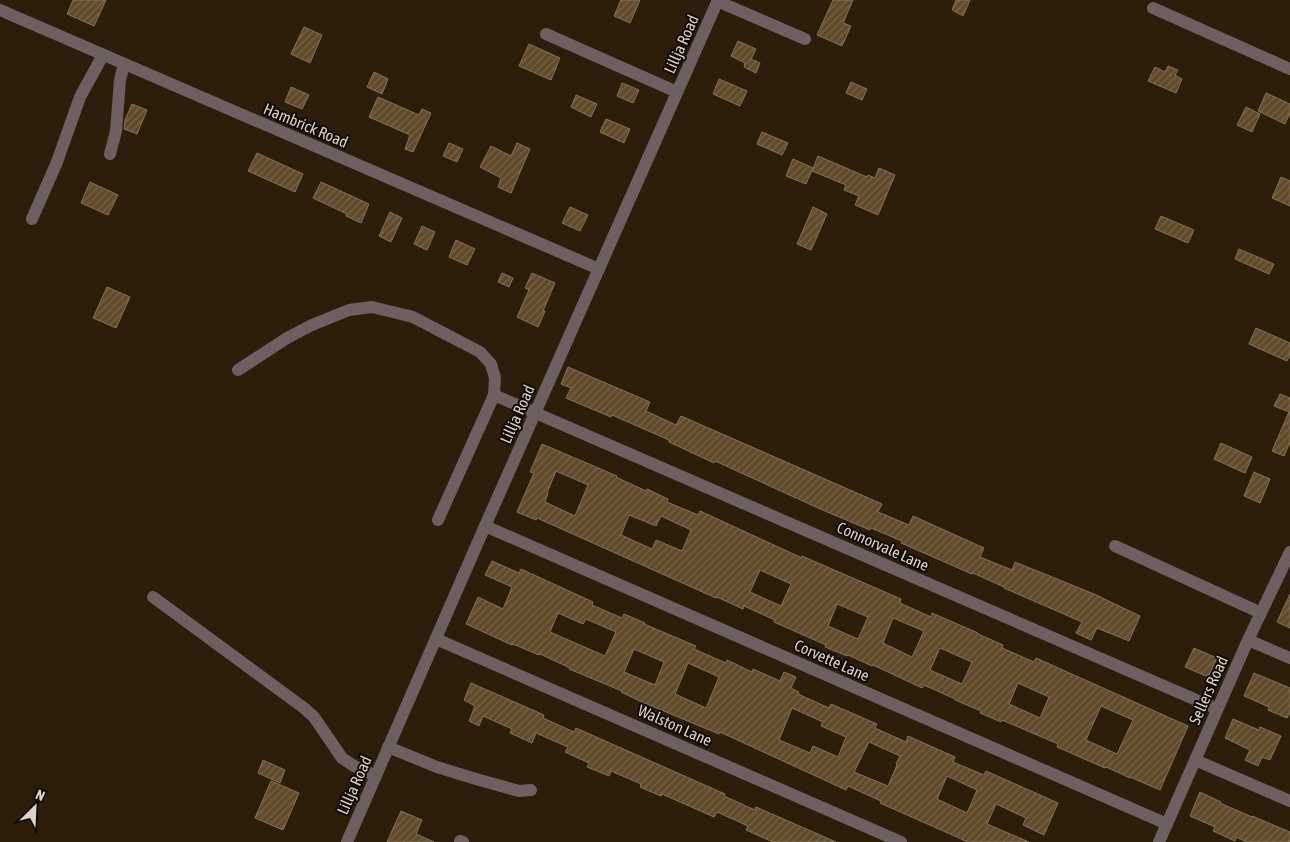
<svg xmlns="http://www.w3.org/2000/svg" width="1290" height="842" font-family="'Asap Condensed',sans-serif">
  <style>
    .building { fill: url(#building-hatch); stroke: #84745e; fill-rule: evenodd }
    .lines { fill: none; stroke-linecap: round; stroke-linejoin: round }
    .minor { stroke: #6e6061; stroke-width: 12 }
    .labels { text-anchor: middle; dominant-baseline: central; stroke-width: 4; stroke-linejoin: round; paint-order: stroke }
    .street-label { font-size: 16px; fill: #ddd2c7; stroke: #100904 }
  </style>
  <defs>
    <pattern id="building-hatch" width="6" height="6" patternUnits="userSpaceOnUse" patternTransform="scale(1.25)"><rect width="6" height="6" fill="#614b2a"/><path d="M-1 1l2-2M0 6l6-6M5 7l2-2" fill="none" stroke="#776447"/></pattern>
  </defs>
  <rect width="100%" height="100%" fill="#2d1e0b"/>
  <g class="building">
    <polygon points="73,0 106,0 94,26 67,14"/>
    <polygon points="621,0 640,0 630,23 614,16"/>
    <polygon points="833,0 853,0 843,23 851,26 842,46 817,35"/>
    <polygon points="956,0 970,0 963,16 952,10"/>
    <polygon points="304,27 322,35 310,63 291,54"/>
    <polygon points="738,41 756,49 751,59 760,63 756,73 744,67 745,63 731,56"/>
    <polygon points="529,44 560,58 551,80 519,66"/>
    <polygon points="1168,66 1178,70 1175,75 1182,79 1176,93 1148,81 1155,67 1165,72"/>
    <polygon points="374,72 388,79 382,94 367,87"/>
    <polygon points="719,79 747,91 740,106 713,94"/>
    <polygon points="851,82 867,89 862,100 846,93"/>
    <polygon points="622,83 639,90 633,103 617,96"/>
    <polygon points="291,87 309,95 302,109 285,102"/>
    <polygon points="1266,93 1290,104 1290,113 1285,124 1258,111"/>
    <polygon points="576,95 597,104 591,117 571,107"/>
    <polygon points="378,97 419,115 422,109 431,113 413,152 405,149 410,135 369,117"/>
    <polygon points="132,104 147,110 137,134 124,129 125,120"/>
    <polygon points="1246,107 1260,114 1252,132 1237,125"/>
    <polygon points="606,119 630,129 624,143 600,132"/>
    <polygon points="762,132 788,143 782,155 757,144"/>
    <polygon points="449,143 463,149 457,162 443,156"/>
    <polygon points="517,143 530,149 511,193 498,187 501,178 480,167 491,146 511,156"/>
    <polygon points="257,153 303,174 295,192 248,171"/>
    <polygon points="818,156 867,177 868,175 875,178 879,168 895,175 878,215 855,205 859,196 844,190 846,185 812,171"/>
    <polygon points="793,159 813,168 806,184 786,176"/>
    <polygon points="1281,177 1290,181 1290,206 1272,198"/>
    <polygon points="90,182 118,195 108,215 81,203"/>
    <polygon points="321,182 369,204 361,223 346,216 347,214 313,198"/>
    <polygon points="570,207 588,215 580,231 562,223"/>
    <polygon points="813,207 827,214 811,250 797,244"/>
    <polygon points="390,212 402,218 391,242 379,236"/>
    <polygon points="1161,216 1194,230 1188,243 1155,229"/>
    <polygon points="422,226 435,232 427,250 414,244"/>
    <polygon points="456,240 475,249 467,265 449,257"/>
    <polygon points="1239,249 1274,264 1269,274 1235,259"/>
    <polygon points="502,273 513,278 509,287 498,282"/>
    <polygon points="532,273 555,283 543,311 545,311 538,327 517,317 529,290 525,288"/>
    <polygon points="107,287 130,297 116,328 93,318"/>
    <polygon points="1256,328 1290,343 1290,354 1287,361 1249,344"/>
    <polygon points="568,367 650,402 646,411 676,425 681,416 882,504 878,512 909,525 913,516 984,548 980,557 1012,570 1015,562 1094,594 1140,616 1129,641 1097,628 1091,640 1076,633 1082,622 1004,588 1004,587 973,573 972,574 901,543 902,541 871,528 870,530 818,508 715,461 714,463 669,442 669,440 612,415 611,417 566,398 571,388 561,384"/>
    <polygon points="1280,394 1290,398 1290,442 1284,456 1272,451 1289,412 1274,406"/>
    <polygon points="1221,443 1252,457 1245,473 1214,459"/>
    <path d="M542 444 617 476 616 477 646 491 647 489 668 499 667 502 698 515 700 511 802 558V556L901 599 900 603 931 617 932 613 978 633V634L1003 645 1002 648 1034 662 1036 658 1188 726 1160 790 1130 777V778L1106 767 1105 768 1057 747 1058 744 1002 720 1001 722 980 713 981 711 955 700V699L924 685 922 688 873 665 872 666 848 655 847 656 825 647 826 645 774 622 775 620 744 606 743 609 717 597 716 598 537 518 536 520 517 512 534 473 530 472ZM556 471 588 485 575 516 545 502 548 493H547ZM629 515 656 526 661 516 691 530 682 551 656 540 652 549 621 535ZM760 570 791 584 781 606 750 592ZM837 604 868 617 858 639 828 626ZM893 618 924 631 912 657 883 643ZM940 648 972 662 962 684 930 670ZM1018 683 1049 697 1040 718 1009 704ZM1101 706 1133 720 1117 754 1086 740Z"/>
    <polygon points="1254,472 1270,479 1260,503 1244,496"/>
    <path d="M492 561 519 573 521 569 593 602 592 605 622 618 624 614 645 623 644 624 696 646 694 649 726 663 727 660 752 672 753 669 780 681 784 672 796 677 791 688 799 692 798 694 829 708 831 704 877 724 875 728 906 742 908 736 955 757 953 762 984 775 986 771 1058 803 1044 835 1023 825 1026 818 996 804 987 824 1029 842H968L880 803 881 801 848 786 846 790 720 732 719 734 642 702 621 692 622 691 569 669 570 668 540 654 539 655 513 644 512 645 466 624 478 597 503 609 512 587 485 575ZM558 613 583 624 586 619 616 632 605 656 550 632ZM634 649 664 662 655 685 624 672ZM688 663 719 677 706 708 675 694ZM792 708 823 722 821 726 846 737 838 757 813 746 810 753 779 740ZM869 742 900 756 896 764 897 765 888 786 854 772ZM947 776 977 790 967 813 937 799Z"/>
    <polygon points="1290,594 1290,628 1277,622"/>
    <polygon points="1194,648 1217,658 1208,677 1185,667"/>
    <polygon points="1254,673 1290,688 1290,712 1287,718 1268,710 1269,707 1244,696"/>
    <polygon points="471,683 544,715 543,718 574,732 576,728 725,794 724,796 755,810 756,807 836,842 773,842 746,830 748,826 717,812 714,817 662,794 661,796 640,787 641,784 611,771 609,776 587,767 589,763 565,752 568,747 536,733 532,743 510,733 512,729 483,716 479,726 469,721 475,706 464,700"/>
    <polygon points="1233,719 1259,730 1260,727 1281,736 1270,760 1262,757 1258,766 1245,760 1250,750 1225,738"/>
    <polygon points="263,760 285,770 280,783 258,773"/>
    <polygon points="271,781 299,793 283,830 255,818"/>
    <polygon points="1200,792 1221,802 1220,803 1252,817 1252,816 1290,832 1290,842 1247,842 1236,837 1235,841 1213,831 1215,827 1190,816"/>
    <polygon points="401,811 422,820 416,834 434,842 387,842"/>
  </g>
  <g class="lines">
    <g class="minor">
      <polyline points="717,1 805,39"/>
      <polyline points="1153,8 1290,69"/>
      <polyline points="0,10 599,269"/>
      <polyline points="546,34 677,92"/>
      <polyline points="110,154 116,131 120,80 124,64"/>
      <polyline points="32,219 57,162 80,97 103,55"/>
      <polyline points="238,370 287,338 312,325 349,310 372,307 413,317 480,352 491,364 495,378 494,395"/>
      <polyline points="438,520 494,395 1217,709"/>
      <polyline points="485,526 1167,824"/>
      <polyline points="1115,546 1261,613"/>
      <polyline points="153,597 304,708 314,717 342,758 354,766 376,776"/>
      <polyline points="436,639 901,842"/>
      <polyline points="1248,640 1290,658"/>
      <polyline points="388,747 437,767 476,779 519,791 531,790"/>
      <polyline points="1195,760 1290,801"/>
      <polyline points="460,841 463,842"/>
      <polyline points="347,842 485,526 718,0"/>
      <polyline points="1159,842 1248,640 1290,552"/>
    </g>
  </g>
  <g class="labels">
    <g class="street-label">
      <text transform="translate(681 44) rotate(-66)">Lillja Road</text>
      <text transform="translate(306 125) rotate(23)">Hambrick Road</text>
      <text transform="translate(517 414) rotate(-66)">Lillja Road</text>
      <text transform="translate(883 546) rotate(24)">Connorvale Lane</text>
      <text transform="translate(832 660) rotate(24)">Corvette Lane</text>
      <text transform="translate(1208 690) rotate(-66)">Sellers Road</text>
      <text transform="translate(675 725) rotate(24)">Walston Lane</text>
      <text transform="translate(354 785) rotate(-66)">Lillja Road</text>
    </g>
  </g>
  <g transform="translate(35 807) rotate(24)" stroke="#100904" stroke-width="4" paint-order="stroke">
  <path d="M0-4L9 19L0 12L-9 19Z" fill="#ddd2c7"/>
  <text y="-8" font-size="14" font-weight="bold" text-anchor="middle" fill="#ddd2c7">N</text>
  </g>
</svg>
